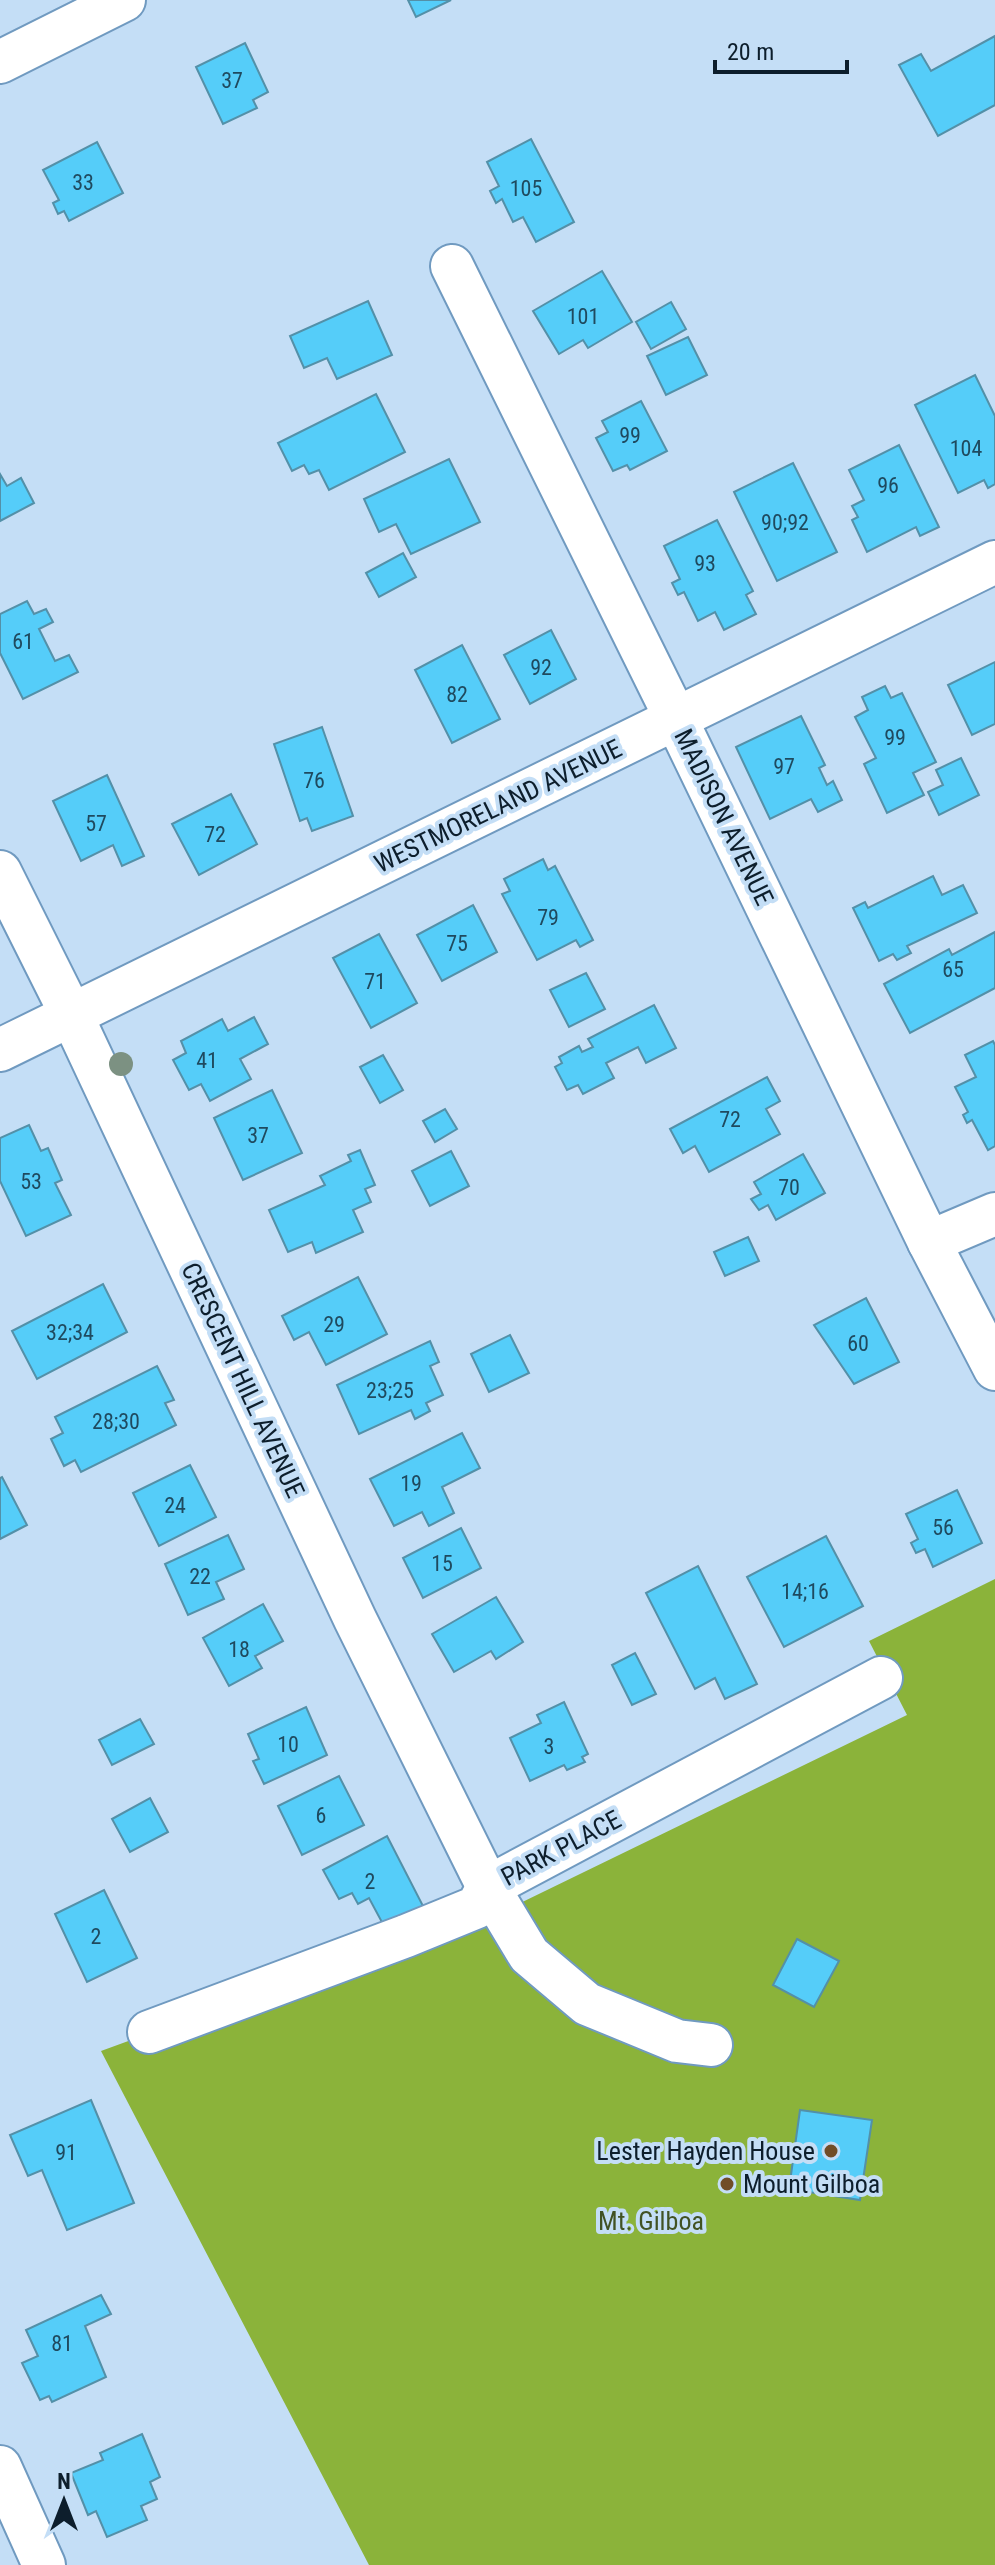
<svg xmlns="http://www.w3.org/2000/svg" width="995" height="2565" font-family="'Roboto Condensed',sans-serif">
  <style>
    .forest { fill: #8bb33a }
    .building { fill: #55cdf9; stroke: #5390a8; stroke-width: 2 }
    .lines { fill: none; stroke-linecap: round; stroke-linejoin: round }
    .minor-casing { stroke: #709ac0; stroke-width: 46 }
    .minor { stroke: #fff; stroke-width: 42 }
    .tree { fill: #7c9182 }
    .poi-dot { fill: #714d27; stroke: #c4def6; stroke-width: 3 }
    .labels { text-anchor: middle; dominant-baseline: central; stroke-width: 8; stroke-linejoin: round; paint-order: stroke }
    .number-label { font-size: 22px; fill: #1f4a5f }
    .street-label { font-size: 26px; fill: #0d1e2c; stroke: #c4def6 }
    .poi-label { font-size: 26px; fill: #0d1e2c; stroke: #c4def6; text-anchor: end }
    .park-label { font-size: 26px; fill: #415223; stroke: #c4def6 }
  </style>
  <rect width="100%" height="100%" fill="#c4def6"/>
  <polygon class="forest" points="995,1579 995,2565 369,2565 101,2051 339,1964 438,1943 907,1715 869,1641"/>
  <g class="building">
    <polygon points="408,0 451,0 416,17"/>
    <polygon points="995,36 995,105 938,136 899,65 921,54 931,71"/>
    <polygon points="245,43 268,92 253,100 257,108 223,124 196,67"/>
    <polygon points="531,139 574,222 536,242 523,217 513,222 502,199 496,203 490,191 499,186 487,162"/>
    <polygon points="97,142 123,193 69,221 64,211 58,214 53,203 59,200 43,170"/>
    <polygon points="602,271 632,322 588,348 583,340 559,354 533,311"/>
    <polygon points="368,301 392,355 337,379 327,358 304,368 290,336"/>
    <polygon points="671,302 686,329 651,349 636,322"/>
    <polygon points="688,337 707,375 666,395 647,356"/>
    <polygon points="975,375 995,416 995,484 988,488 984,480 958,493 915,405"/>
    <polygon points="376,394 405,452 329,490 319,470 309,474 304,465 292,471 278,443"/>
    <polygon points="641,401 667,451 630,470 627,465 613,471 596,438 608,432 602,421"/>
    <polygon points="899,445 939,527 920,536 916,527 867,552 852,520 858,517 852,506 864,500 849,470"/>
    <polygon points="449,459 480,522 411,554 396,524 379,532 364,499"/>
    <polygon points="793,463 837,552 777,581 734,492"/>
    <polygon points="0,474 7,486 21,478 34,503 0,521"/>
    <polygon points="717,520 753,591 746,595 756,614 724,630 715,612 698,621 684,592 678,595 672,583 680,579 664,546"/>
    <polygon points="403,553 416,577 379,597 366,573"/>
    <polygon points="27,601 34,614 46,609 53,622 39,629 55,661 69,655 78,672 23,699 0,653 0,614"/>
    <polygon points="551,630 576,679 530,704 504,655"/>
    <polygon points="462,645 500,719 452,743 415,670"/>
    <polygon points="995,662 995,724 972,735 948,685"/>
    <polygon points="885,686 891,698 902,693 936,762 913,773 924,795 887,813 864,764 876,758 855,717 868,710 862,697"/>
    <polygon points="801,716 825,765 819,768 827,785 833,781 842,800 818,812 811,799 770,819 736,747"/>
    <polygon points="322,727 353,816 312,831 307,818 300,821 274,744"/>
    <polygon points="961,758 979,795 939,815 928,792 943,785 936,770"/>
    <polygon points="107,775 144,856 122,866 113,845 81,861 53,801"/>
    <polygon points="231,794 257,844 199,875 172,824"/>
    <polygon points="543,859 548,870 555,866 593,940 580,947 576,940 537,960 502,894 510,891 504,879"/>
    <polygon points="933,876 942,895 963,885 977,913 907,946 911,953 897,960 893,954 879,961 853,908 865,902 868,908"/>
    <polygon points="473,905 497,952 442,981 417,935"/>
    <polygon points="995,932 995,988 910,1033 884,984 949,949 952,955"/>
    <polygon points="379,934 417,1003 371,1028 333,958"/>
    <polygon points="586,973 605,1009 569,1027 550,990"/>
    <polygon points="654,1005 676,1048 646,1063 638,1047 606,1063 614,1078 583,1094 578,1085 567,1090 555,1067 562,1063 559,1057 579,1046 582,1052 593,1047 588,1039"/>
    <polygon points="254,1017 268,1044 240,1059 251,1079 210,1101 201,1084 189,1090 173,1060 186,1053 181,1041 222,1019 228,1031"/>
    <polygon points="993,1041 995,1045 995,1146 988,1150 972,1120 967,1123 963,1115 968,1112 955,1087 976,1077 965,1055"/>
    <polygon points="383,1055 403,1090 380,1103 360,1067"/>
    <polygon points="767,1077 780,1101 766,1109 780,1134 709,1172 695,1146 683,1153 670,1129"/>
    <polygon points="272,1090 302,1153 243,1180 214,1118"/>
    <polygon points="445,1109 457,1129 435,1142 423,1121"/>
    <polygon points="29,1125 41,1151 48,1148 62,1180 55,1183 71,1215 26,1236 0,1181 0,1138"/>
    <polygon points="360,1150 375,1185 365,1189 371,1202 353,1210 363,1232 316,1253 312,1242 288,1252 269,1210 325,1185 320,1176 351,1161 348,1155"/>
    <polygon points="451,1151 469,1186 430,1206 412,1171"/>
    <polygon points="803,1154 825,1193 776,1220 768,1205 759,1210 751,1199 761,1194 754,1182"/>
    <polygon points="748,1237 759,1261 725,1276 714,1252"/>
    <polygon points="358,1277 387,1334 326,1365 309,1332 294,1340 282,1316"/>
    <polygon points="103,1284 127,1332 37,1379 12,1331"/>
    <polygon points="866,1298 899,1362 854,1384 814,1325"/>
    <polygon points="510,1335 529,1373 489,1392 471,1354"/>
    <polygon points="430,1341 439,1362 430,1366 443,1395 426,1403 430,1411 415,1419 411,1410 359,1434 337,1385"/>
    <polygon points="157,1366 174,1400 165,1403 176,1425 81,1472 75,1460 64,1466 51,1439 63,1433 55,1417"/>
    <polygon points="462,1433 480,1468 442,1487 454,1513 429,1526 422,1512 394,1526 370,1479"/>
    <polygon points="190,1465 216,1517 159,1546 133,1493"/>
    <polygon points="2,1477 27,1525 0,1539 0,1478"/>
    <polygon points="957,1490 982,1543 933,1567 925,1549 916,1553 911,1543 918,1539 906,1514"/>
    <polygon points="461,1528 481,1568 423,1598 403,1558"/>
    <polygon points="228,1535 244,1569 216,1582 224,1599 188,1615 165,1564"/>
    <polygon points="826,1536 863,1606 784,1647 747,1577"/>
    <polygon points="698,1566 757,1684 725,1699 715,1678 695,1689 646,1593"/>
    <polygon points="496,1597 523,1642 496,1659 491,1651 454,1672 432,1634"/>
    <polygon points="263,1604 283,1641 255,1656 262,1668 229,1686 203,1638"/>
    <polygon points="635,1653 656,1694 632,1705 612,1665"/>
    <polygon points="564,1702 588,1754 582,1757 585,1762 567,1770 564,1765 530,1781 510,1738 541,1723 537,1715"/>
    <polygon points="306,1707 327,1755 264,1784 253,1761 259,1759 248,1734"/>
    <polygon points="140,1719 154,1744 112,1765 99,1740"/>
    <polygon points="339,1776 364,1825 302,1855 278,1806"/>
    <polygon points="150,1798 168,1832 130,1852 112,1819"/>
    <polygon points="387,1836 423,1906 384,1926 369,1898 358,1904 352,1893 339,1899 323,1870"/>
    <polygon points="104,1890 137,1958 87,1982 55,1914"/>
    <polygon points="797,1939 839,1961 814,2007 773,1985"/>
    <polygon points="91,2100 134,2203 67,2230 42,2170 28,2176 10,2135"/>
    <polygon points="800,2110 872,2120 860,2200 789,2189"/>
    <polygon points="101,2295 111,2314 85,2326 106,2377 52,2402 49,2396 40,2400 22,2363 38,2356 26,2330"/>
    <polygon points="142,2434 160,2477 150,2482 157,2499 141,2506 147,2520 107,2537 96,2511 88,2515 71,2473 103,2460 100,2453"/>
  </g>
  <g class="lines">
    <defs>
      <g id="minor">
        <polyline points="0,62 124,0"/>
        <polyline points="452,266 676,719 929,1242 995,1369"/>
        <polyline points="0,872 72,1016 355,1619 488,1887 529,1955 587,2004 677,2041 711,2045"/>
        <polyline points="0,1050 995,562"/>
        <polyline points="929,1242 995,1214"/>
        <polyline points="149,2032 406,1936 477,1907 488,1887 881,1678"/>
        <polyline points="0,2467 44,2565"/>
      </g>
    </defs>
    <use href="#minor" class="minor-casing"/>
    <use href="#minor" class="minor"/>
  </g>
  <circle class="tree" cx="121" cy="1064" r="12"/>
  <g class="poi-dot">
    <circle cx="831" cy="2151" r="8"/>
    <circle cx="727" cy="2184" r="8"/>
  </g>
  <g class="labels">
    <g class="number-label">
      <text x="232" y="80">37</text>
      <text x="83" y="182">33</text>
      <text x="526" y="188">105</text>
      <text x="583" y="316">101</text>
      <text x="630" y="435">99</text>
      <text x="966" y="448">104</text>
      <text x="888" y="485">96</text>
      <text x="785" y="522">90;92</text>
      <text x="705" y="563">93</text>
      <text x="23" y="641">61</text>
      <text x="541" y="667">92</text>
      <text x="457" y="694">82</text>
      <text x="895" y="737">99</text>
      <text x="784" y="766">97</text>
      <text x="314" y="780">76</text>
      <text x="96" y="823">57</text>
      <text x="215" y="834">72</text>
      <text x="548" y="917">79</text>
      <text x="457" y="943">75</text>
      <text x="953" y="969">65</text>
      <text x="375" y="981">71</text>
      <text x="207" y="1060">41</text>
      <text x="730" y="1119">72</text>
      <text x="258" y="1135">37</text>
      <text x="31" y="1181">53</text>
      <text x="789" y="1187">70</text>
      <text x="334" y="1324">29</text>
      <text x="70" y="1332">32;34</text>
      <text x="858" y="1343">60</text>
      <text x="390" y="1390">23;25</text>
      <text x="116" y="1421">28;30</text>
      <text x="411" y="1483">19</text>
      <text x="175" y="1505">24</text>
      <text x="943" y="1527">56</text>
      <text x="442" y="1563">15</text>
      <text x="200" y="1576">22</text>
      <text x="805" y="1591">14;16</text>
      <text x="239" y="1649">18</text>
      <text x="288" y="1744">10</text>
      <text x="549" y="1746">3</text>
      <text x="321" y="1815">6</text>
      <text x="370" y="1881">2</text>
      <text x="96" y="1936">2</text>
      <text x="66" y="2152">91</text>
      <text x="62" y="2343">81</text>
    </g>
    <g class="street-label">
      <text transform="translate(498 806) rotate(-26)">WESTMORELAND AVENUE</text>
      <text transform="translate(724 817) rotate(64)">MADISON AVENUE</text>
      <text transform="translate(243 1380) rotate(65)">CRESCENT HILL AVENUE</text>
      <text transform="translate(561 1848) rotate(-28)">PARK PLACE</text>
    </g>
    <g class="poi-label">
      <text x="815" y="2151">Lester Hayden House</text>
      <text x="743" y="2184" text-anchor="start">Mount Gilboa</text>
    </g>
    <g class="park-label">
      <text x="651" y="2221">Mt. Gilboa</text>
    </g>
  </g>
  <g transform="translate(64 2501)" stroke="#c4def6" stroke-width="6" paint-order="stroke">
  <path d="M0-6L14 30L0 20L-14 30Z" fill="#0d1e2c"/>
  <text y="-12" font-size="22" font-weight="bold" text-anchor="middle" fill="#0d1e2c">N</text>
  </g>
  <path d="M715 60v12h132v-12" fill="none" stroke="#0d1e2c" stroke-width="4"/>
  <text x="727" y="60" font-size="24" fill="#0d1e2c" stroke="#c4def6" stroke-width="6" paint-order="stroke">20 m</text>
</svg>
